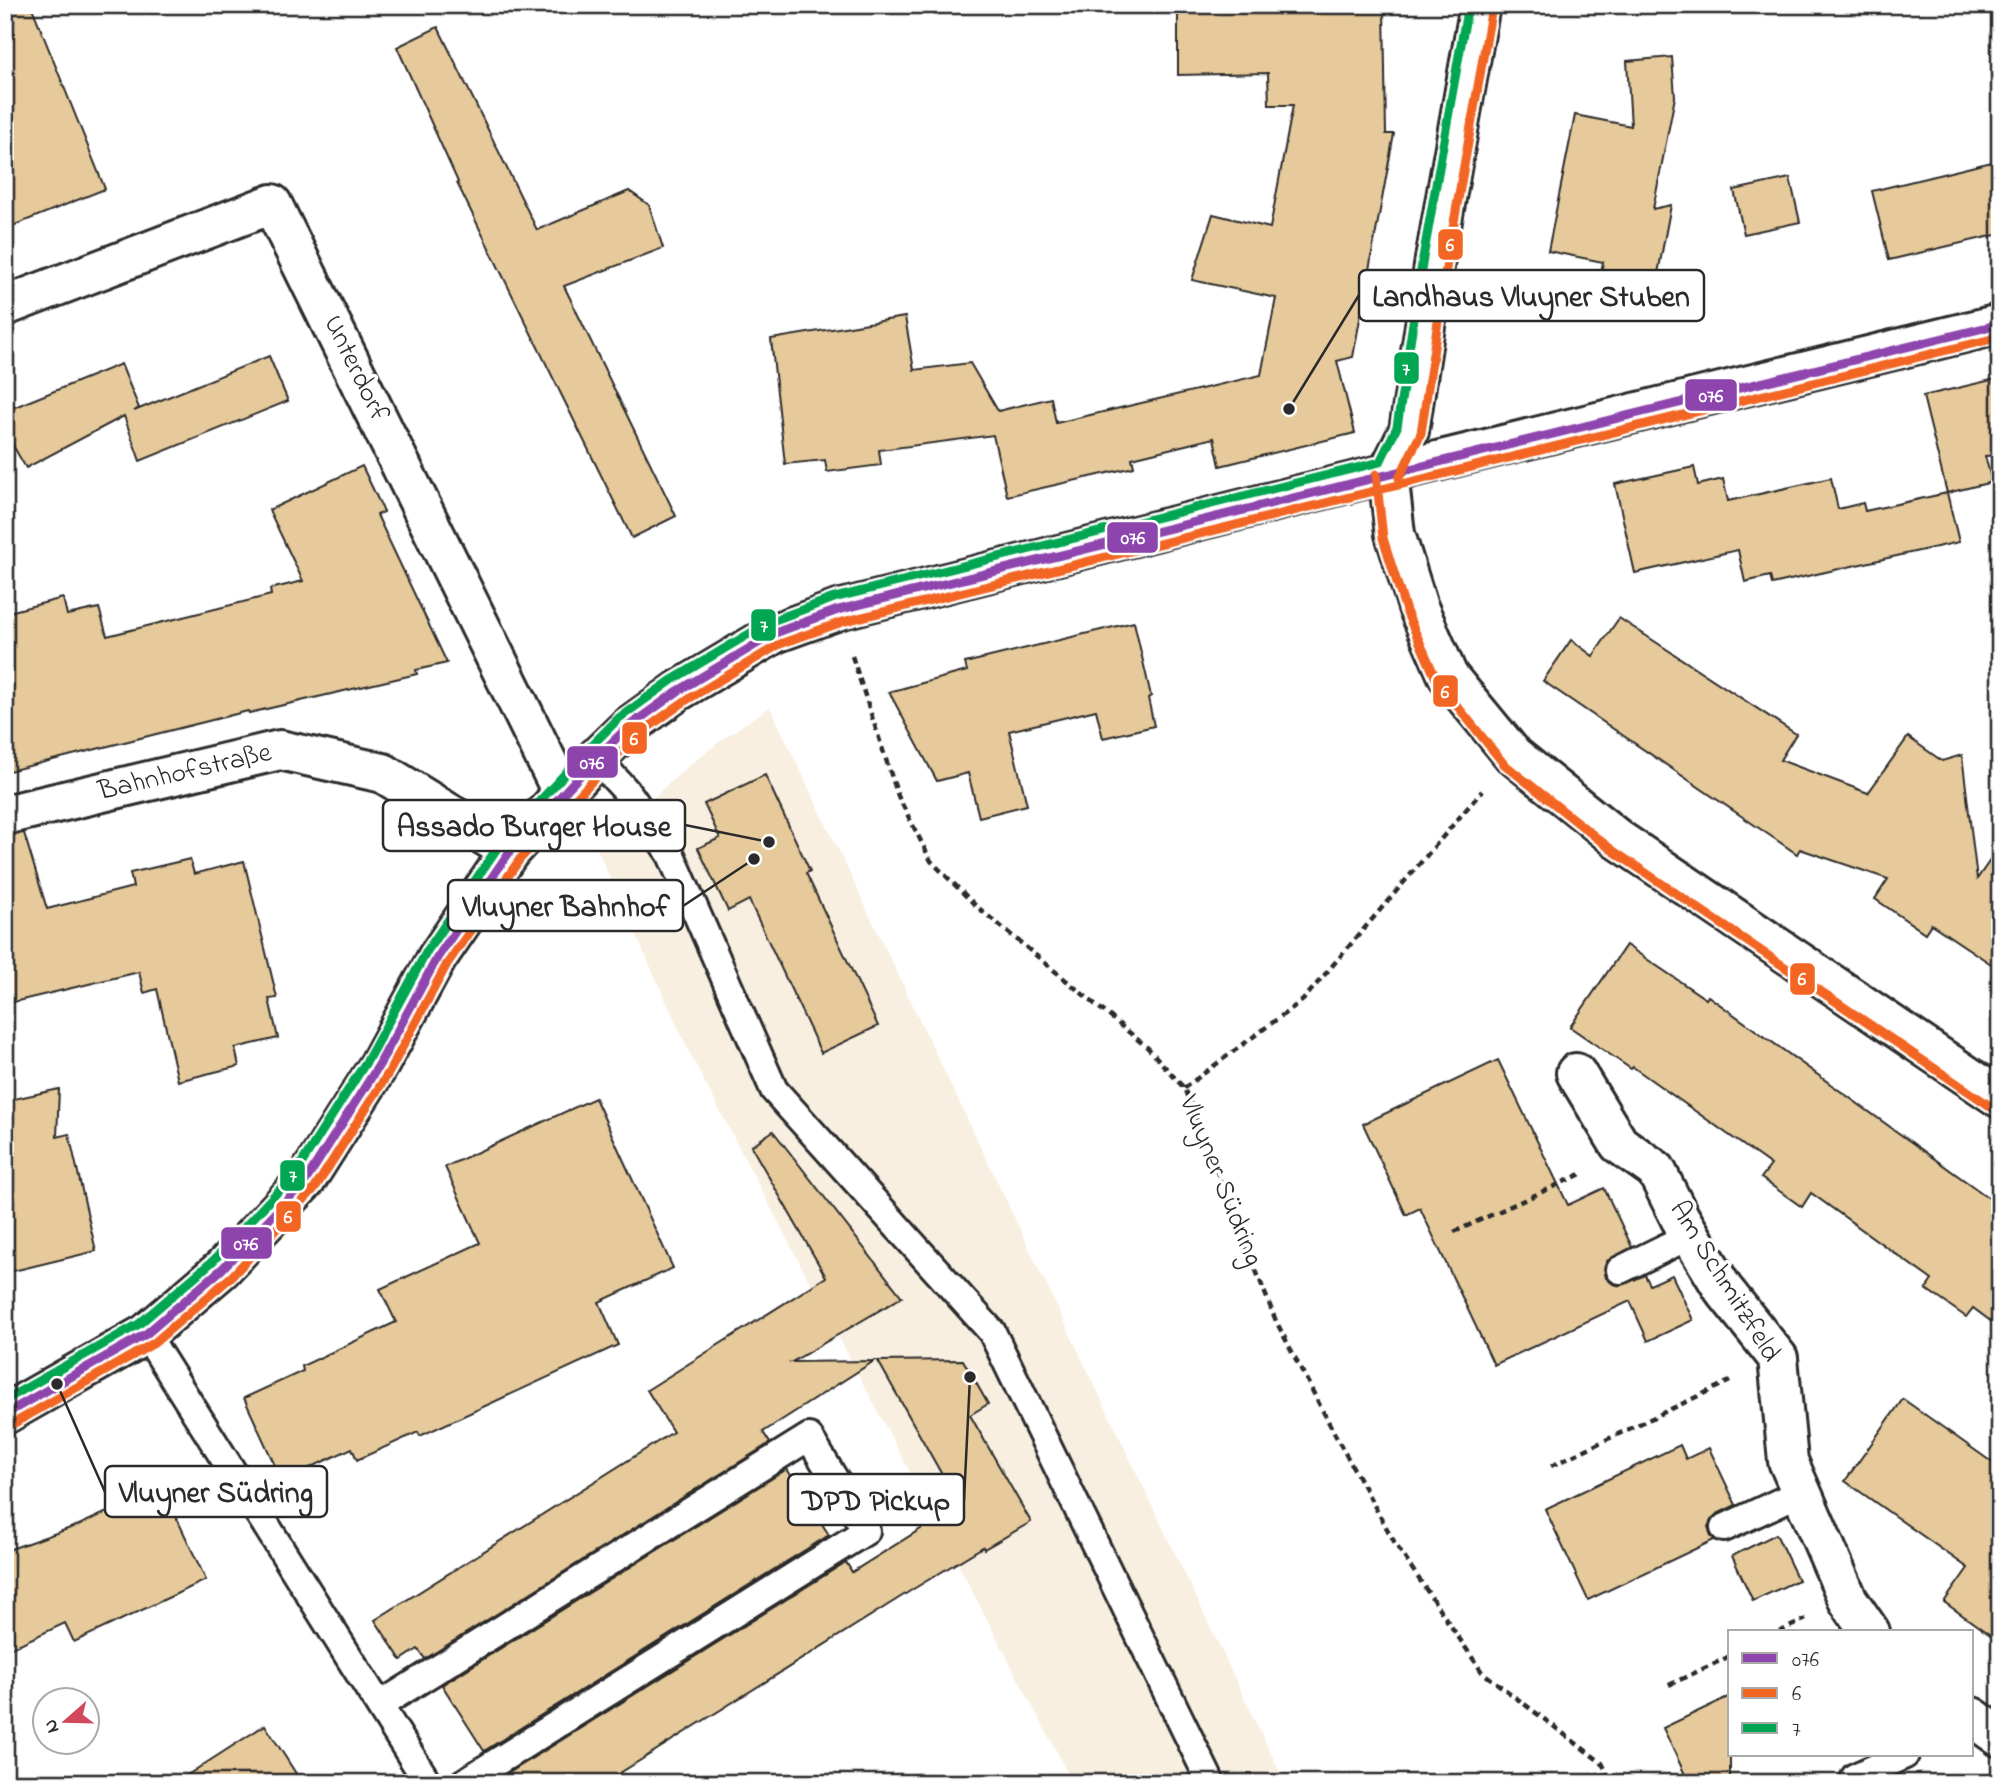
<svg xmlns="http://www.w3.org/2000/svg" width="2005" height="1788" font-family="'Indie Flower',sans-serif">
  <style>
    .built { fill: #f8efe1 }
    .building { fill: #e7ca9b; stroke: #2b2b2b; stroke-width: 2 }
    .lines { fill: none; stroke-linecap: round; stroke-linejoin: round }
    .service-casing { stroke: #2b2b2b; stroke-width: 32 }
    .minor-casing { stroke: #2b2b2b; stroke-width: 44 }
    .tertiary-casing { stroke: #2b2b2b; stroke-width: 44 }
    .path { stroke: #2b2b2b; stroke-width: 4.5; stroke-dasharray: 7 5; stroke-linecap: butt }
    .service { stroke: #fff; stroke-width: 26 }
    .minor { stroke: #fff; stroke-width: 38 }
    .tertiary { stroke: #fff; stroke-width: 38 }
    .bus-1-casing { stroke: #fff; stroke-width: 14 }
    .bus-2-casing { stroke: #fff; stroke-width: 14 }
    .bus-3-casing { stroke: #fff; stroke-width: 14 }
    .bus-1 { stroke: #8e44ad; stroke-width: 9 }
    .bus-2 { stroke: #f26522; stroke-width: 9 }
    .bus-3 { stroke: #00a651; stroke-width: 9 }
    .labels { text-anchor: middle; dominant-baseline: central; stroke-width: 7; stroke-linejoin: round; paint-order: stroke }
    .street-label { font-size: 28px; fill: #2b2b2b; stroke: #fff }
    .leader { fill: none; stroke: #2b2b2b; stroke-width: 2.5 }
    .callout-dot { fill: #2b2b2b; stroke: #fff; stroke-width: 2.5 }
    .callout { fill: #fff; stroke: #2b2b2b; stroke-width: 2.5 }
    .callout-label { font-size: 30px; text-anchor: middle; font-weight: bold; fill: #2b2b2b }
    .line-badge { stroke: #fff; stroke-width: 2.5 }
    .badge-label { font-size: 19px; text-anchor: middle; font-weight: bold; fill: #fff }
  </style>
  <rect width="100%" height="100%" fill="#fff"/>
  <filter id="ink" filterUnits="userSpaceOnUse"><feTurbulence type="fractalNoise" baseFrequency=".0143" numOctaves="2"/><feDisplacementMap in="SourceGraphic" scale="14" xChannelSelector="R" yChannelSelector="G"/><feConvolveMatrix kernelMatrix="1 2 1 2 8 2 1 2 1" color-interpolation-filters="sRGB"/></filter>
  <g filter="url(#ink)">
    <polygon class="built" points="770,707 1285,1783 1073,1783 692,1058 597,849 687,767 727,736"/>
    <g class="building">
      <polygon points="5,5 31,5 105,189 5,229"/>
      <polygon points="1178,5 1384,5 1386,134 1394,134 1353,357 1337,361 1355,433 1220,466 1214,438 1132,458 1134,467 1007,496 993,435 879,450 881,465 827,472 825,460 785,464 771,339 905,317 914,370 970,363 998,411 1051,398 1056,423 1261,375 1276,298 1192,280 1213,214 1270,228 1293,105 1269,105 1268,73 1178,75"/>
      <polygon points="438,27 537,230 629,191 649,205 663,248 564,286 676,516 632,538 457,183 458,182 397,47"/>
      <polygon points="1672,57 1675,97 1653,209 1671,205 1655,289 1600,278 1603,262 1548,251 1575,115 1631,126 1627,61"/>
      <polygon points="2000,160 2000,234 1889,260 1872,191"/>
      <polygon points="1790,178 1800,222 1744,234 1734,190"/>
      <polygon points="269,356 288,401 140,461 124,416 26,468 5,432 5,411 121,364 139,408 134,411"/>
      <polygon points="2000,378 2000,455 1985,456 1992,482 1947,493 1923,396"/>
      <polygon points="362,466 384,512 377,515 447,663 416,670 417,674 249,713 248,711 5,772 5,613 63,598 67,615 99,608 107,636 271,595 270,589 303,581 269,510"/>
      <polygon points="1694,467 1698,485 1723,479 1728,501 1831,478 1838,509 1863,503 1865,511 1947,493 1959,542 1772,584 1770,576 1745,582 1738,550 1635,573 1615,484"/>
      <polygon points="1619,618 1796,734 1780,760 1868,793 1908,737 1942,761 1962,755 1977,879 2000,846 2000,970 1931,924 1925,933 1875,899 1888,879 1800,849 1797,854 1543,681 1571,640 1593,656"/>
      <polygon points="1134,622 1151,696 1148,698 1154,726 1103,738 1096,710 1009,731 1027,805 979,817 968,773 937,781 889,692 967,671 965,663"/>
      <polygon points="765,775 810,871 806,873 878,1026 821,1053 749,900 728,911 698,848 720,838 704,804"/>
      <polygon points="24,833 47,909 133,887 130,873 190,859 194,874 244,861 277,998 269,999 278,1038 235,1048 239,1066 178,1081 157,989 144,993 139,972 5,1004 5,836"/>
      <polygon points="1626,945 1706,999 1708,996 2000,1206 2000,1328 1973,1308 1966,1317 1926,1289 1932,1280 1811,1193 1802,1207 1761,1178 1771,1165 1633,1067 1631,1069 1570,1027"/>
      <polygon points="1498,1060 1568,1205 1604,1188 1632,1247 1607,1261 1604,1268 1606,1278 1612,1283 1620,1286 1645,1275 1650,1285 1672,1275 1693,1320 1648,1341 1630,1301 1494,1365 1420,1208 1406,1215 1363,1124"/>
      <polygon points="59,1089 57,1137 69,1134 96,1251 5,1273 5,1101"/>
      <polygon points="595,1098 673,1268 599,1302 618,1345 420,1436 418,1432 357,1460 352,1448 282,1481 244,1398 303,1371 302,1366 396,1322 380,1289 480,1243 445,1167"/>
      <polygon points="773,1131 902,1297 792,1362 874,1361 763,1432 770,1443 425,1659 418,1649 401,1660 375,1620 673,1432 647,1390 826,1277 751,1146"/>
      <polygon points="963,1360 988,1404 970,1415 1031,1522 984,1549 983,1547 915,1588 604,1783 504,1783 501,1778 846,1562 852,1572 959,1505 878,1361"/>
      <polygon points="1903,1399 2000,1468 2000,1642 1944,1602 1968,1568 1845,1481"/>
      <polygon points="1680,1445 1686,1459 1709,1448 1736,1505 1717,1514 1711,1520 1708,1527 1714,1540 1588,1600 1545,1509"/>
      <polygon points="787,1469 829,1535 484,1751 442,1685"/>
      <polygon points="162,1487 206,1580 74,1642 65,1623 5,1651 5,1551 79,1525"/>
      <polygon points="1776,1534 1798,1580 1753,1601 1732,1556"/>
      <polygon points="1730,1696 1730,1783 1689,1783 1663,1728"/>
      <polygon points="265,1725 302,1783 175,1783"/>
    </g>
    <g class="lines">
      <defs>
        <g id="service">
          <polyline points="596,758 629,794 671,855 774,1090 992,1332 1211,1783"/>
          <polyline points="1620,1270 1691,1235"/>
          <polyline points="146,1334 428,1783"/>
          <polyline points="1724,1528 1801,1492"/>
          <polyline points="380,1705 809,1437 866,1531 463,1783"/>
          <polyline points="1855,1777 1905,1755"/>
        </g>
        <g id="minor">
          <polyline points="5,306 272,204 562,792"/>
          <polyline points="2000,324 1388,473 1395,534 1418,607 1448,676 1513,755 1619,840 2000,1098"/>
          <polyline points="5,815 280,750 383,773 510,851"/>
          <polyline points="1576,1073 1619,1144 1656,1170 1680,1218 1723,1289 1778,1358 1788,1461 1848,1600 1870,1632"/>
          <polyline points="1972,1717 2000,1737"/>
        </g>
        <polyline id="tertiary" points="5,1414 146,1334 222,1269 306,1180 379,1065 437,958 510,851 596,758 628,727 678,691 775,633 838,610 1388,473 1409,431 1435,260 1480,5"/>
      </defs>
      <use href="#service" class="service-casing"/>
      <use href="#minor" class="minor-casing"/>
      <use href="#tertiary" class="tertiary-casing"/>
      <g class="path">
        <polyline points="852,656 898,796 931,861 975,905 1148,1048 1184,1088 1276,1321 1339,1442 1396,1545 1482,1672 1602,1763 1612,1783"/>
        <polyline points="1184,1088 1303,1000 1482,791"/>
        <polyline points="1454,1232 1581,1174"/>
        <polyline points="1551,1466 1730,1381"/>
        <polyline points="1779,1632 1806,1619"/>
        <polyline points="1669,1685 1730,1656"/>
      </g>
      <use href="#service" class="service"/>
      <use href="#minor" class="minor"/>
      <use href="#tertiary" class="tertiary"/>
      <defs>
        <polyline id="bus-1" points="5,1414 146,1334 222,1269 306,1180 379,1065 437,958 510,851 596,758 628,727 678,691 775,633 838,610 2000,324"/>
        <g id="bus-2">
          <polyline points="1376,474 1383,538 1406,611 1437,681 1504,764 1612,850 1993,1108"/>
          <polyline points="1399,478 1421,433 1447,262 1492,7"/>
          <polyline points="11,1425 154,1343 231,1277 315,1188 389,1072 447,964 520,859 605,767 636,736 685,701 780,644 842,622 2000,337"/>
        </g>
        <polyline id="bus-3" points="5,1400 139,1324 214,1260 296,1172 368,1059 427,951 500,844 587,750 619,718 672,680 769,622 834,598 1380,462 1397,427 1423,258 1468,5"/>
      </defs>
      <use href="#bus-1" class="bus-1-casing"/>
      <use href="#bus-2" class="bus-2-casing"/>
      <use href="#bus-3" class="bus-3-casing"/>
      <use href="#bus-1" class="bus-1"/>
      <use href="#bus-2" class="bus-2"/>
      <use href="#bus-3" class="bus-3"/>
    </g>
  </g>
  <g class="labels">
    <g class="street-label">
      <text transform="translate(355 369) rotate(64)">Unterdorf</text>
      <text transform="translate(185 773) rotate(-13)">Bahnhofstraße</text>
      <text transform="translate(1220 1181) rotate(68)">Vluyner Südring</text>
      <text transform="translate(1724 1282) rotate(58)">Am Schmitzfeld</text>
    </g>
  </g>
  <path class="leader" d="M1289 409L1359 295M769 842L685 825M754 859L683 906M57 1384L105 1492M970 1377L964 1500"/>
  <g class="callout-dot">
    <circle cx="1289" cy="409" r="7"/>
    <circle cx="769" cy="842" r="7"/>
    <circle cx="754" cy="859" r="7"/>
    <circle cx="57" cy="1384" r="7"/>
    <circle cx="970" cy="1377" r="7"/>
  </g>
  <g class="callout">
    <rect x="1359" y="270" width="345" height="51" rx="7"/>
    <rect x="383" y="800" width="302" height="51" rx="7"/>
    <rect x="448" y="880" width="235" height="51" rx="7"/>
    <rect x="105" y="1466" width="222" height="51" rx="7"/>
    <rect x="788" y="1474" width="176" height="51" rx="7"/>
  </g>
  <g class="callout-label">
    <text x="1531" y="306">Landhaus Vluyner Stuben</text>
    <text x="534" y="836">Assado Burger House</text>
    <text x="566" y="916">Vluyner Bahnhof</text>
    <text x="216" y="1502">Vluyner Südring</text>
    <text x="876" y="1510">DPD Pickup</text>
  </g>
  <g class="line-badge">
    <rect x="1437" y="228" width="27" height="33" rx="7" fill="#f26522"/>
    <rect x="1393" y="351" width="27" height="34" rx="7" fill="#00a651"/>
    <rect x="1684" y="378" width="54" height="34" rx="7" fill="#8e44ad"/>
    <rect x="1106" y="521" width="53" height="33" rx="7" fill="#8e44ad"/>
    <rect x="750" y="608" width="27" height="34" rx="7" fill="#00a651"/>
    <rect x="1432" y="674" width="27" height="34" rx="7" fill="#f26522"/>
    <rect x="621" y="721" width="27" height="34" rx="7" fill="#f26522"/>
    <rect x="566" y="745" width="53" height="34" rx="7" fill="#8e44ad"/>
    <rect x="1789" y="962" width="27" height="34" rx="7" fill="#f26522"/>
    <rect x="279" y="1159" width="27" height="33" rx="7" fill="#00a651"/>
    <rect x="275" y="1200" width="27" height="33" rx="7" fill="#f26522"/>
    <rect x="220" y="1226" width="53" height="34" rx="7" fill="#8e44ad"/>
  </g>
  <g class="badge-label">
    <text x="1450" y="251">6</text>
    <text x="1406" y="375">7</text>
    <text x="1711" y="402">076</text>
    <text x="1133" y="544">076</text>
    <text x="764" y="632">7</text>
    <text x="1445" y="698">6</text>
    <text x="634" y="745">6</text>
    <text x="592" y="769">076</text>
    <text x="1802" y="985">6</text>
    <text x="293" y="1182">7</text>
    <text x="288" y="1223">6</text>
    <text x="246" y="1250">076</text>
  </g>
  <rect width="2005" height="1788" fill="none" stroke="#fff" stroke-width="28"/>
  <rect x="14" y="14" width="1977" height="1760" fill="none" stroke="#2b2b2b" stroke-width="2.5" filter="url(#ink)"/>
  <rect x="1728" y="1630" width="245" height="126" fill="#ffffff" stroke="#aaaaaa" stroke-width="2"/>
  <rect x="1742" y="1653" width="35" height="10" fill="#8e44ad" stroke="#aaaaaa" stroke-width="2"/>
  <text x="1792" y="1666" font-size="21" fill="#2b2b2b">076</text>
  <rect x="1742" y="1688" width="35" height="10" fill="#f26522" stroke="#aaaaaa" stroke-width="2"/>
  <text x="1792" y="1700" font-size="21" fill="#2b2b2b">6</text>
  <rect x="1742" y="1723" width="35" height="10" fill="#00a651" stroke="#aaaaaa" stroke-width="2"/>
  <text x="1792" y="1736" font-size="21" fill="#2b2b2b">7</text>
  <g transform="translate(66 1721) rotate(250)"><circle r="33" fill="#ffffff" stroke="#aaaaaa" stroke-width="2"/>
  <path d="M0-5L12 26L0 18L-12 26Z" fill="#d1495b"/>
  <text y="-10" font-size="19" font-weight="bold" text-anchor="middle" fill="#2b2b2b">N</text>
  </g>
</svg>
